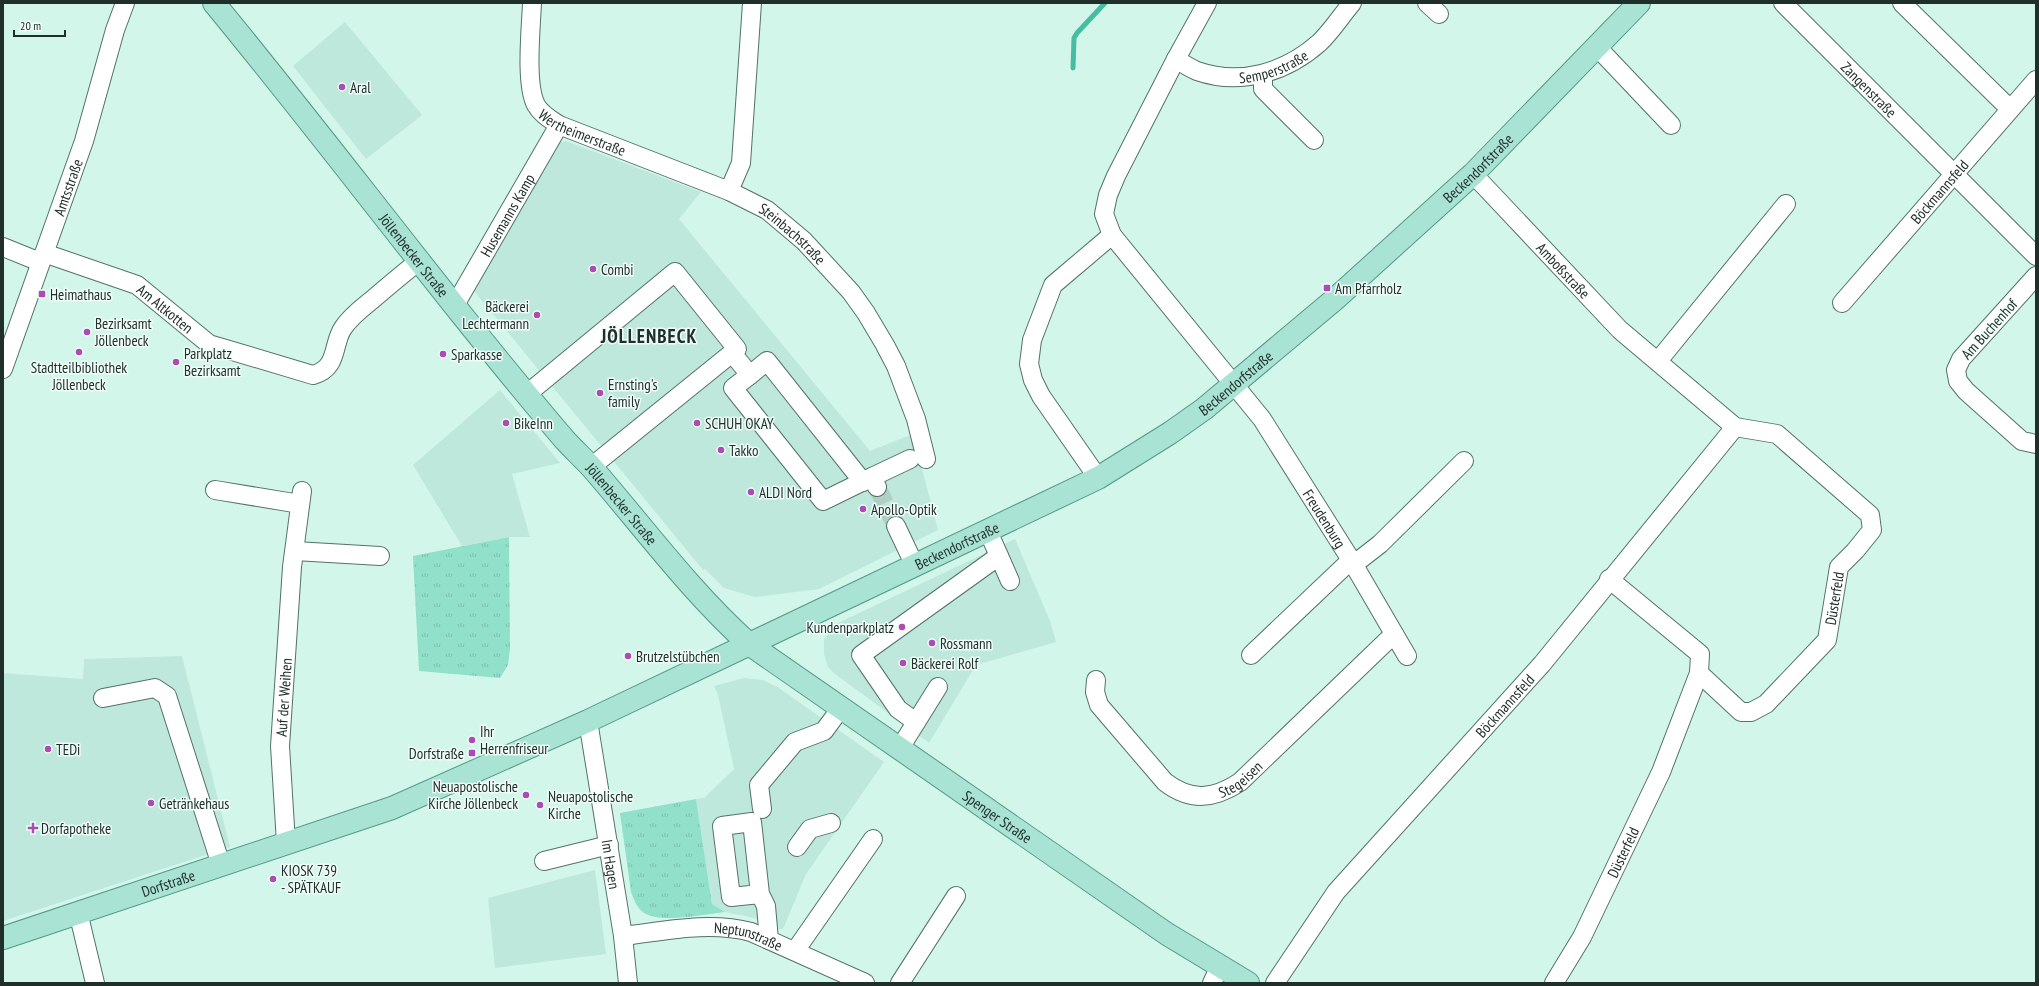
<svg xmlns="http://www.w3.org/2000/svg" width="2039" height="986" font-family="'PT Sans Narrow',sans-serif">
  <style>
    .built { fill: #bee8db }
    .grass { fill: url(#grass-tufts) }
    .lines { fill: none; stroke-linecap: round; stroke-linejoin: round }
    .stream { stroke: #47bda0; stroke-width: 5 }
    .minor-tunnel { stroke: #afcec4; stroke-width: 18; stroke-dasharray: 18 9; stroke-linecap: butt }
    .minor-casing { stroke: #537268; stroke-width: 20 }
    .major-casing { stroke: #549886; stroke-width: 24 }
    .minor { stroke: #fff; stroke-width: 18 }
    .major { stroke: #a9e3d4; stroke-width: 22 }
    .poi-dot { fill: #ab4cb5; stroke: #f0fdf9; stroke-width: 1.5 }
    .labels { text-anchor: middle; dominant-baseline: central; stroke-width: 3; stroke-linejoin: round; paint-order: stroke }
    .street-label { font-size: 15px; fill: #212f2a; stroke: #f0fdf9 }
    .poi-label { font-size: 15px; fill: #212f2a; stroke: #f0fdf9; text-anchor: start }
    .district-label { font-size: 19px; font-weight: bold; letter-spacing: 1px; fill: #212f2a; stroke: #f0fdf9 }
  </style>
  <defs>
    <pattern id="grass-tufts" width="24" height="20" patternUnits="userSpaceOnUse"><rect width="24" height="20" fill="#91e0c9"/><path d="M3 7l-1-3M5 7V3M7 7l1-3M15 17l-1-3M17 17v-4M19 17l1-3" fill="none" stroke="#7dc0ad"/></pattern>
  </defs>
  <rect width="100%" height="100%" fill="#d3f6ea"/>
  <g class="built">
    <polygon points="345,22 422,115 366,159 293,66"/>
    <polygon points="566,141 701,192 679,219 870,451 913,434 938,530 819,589 755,597 724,588 705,569 703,570 474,291 559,143"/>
    <polygon points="500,390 560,463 512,474 530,537 509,537 462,546 413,465"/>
    <polygon points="1015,539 1050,621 1056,642 976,665 929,743 835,674 828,667 824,654 824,639 834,625"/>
    <polygon points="182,656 230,847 3,921 3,673 83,679 84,659"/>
    <polygon points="744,678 763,680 779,688 884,762 806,874 783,929 779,929 754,918 725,912 712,904 696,799 704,798 734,769 718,695 714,686"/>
    <polygon points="595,870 606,954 495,968 488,898"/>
  </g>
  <g class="grass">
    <polygon points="509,537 510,649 508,665 500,678 419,671 413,556"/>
    <path d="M696 799 712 904 725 912C704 914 662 924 644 913 637 908 634 900 631 892L620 813Z"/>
  </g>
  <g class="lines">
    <polyline class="stream" points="1073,68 1074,38 1077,33 1105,3"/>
    <polyline class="minor-tunnel" points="877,487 896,526"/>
    <defs>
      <g id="minor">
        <path id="s1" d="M532 3C531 28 525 84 536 105 541 114 550 119 559 125L729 191 767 210 804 241 851 292 866 313 885 345 896 366 916 419 926 459"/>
        <path id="s2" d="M1207 3 1176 59 1116 176 1108 195 1104 214 1112 235 1262 419 1351 560 1407 656"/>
        <polyline points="1427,3 1439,14"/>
        <path id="s3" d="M1783 3 2036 256"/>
        <polyline points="1902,3 2010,109"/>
        <polyline points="1597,47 1671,125"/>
        <path id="s4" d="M1176 59C1182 63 1190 68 1197 71 1240 86 1285 73 1319 43 1331 32 1341 16 1352 3"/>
        <polyline points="1263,75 1263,89 1314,140"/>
        <path id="s5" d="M1473 174 1620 330 1735 427"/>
        <polyline points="729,191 741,163 752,3"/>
        <polyline points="3,247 40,262"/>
        <path id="s6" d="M44 253 137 285 209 344 313 375C339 368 332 344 343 328 351 316 362 308 372 300 388 286 404 273 420 260"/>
        <polyline points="2036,276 1961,359 1956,370 1958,381 1966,391 2022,441 2036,444"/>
        <path id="s7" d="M1842 303 2036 80"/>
        <path id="s8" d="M455 305 559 125"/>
        <polyline points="732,353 750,375 733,388 823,501 872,477 877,487"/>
        <polyline points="1658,361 1786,204"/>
        <path id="s9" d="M3 369 84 141 115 30 125 3"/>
        <polyline points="750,375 767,361 863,482"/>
        <polyline points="527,394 675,272 737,349 591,467"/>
        <polyline points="872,477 910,459"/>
        <polyline points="1098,478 1041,396 1033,380 1029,364 1032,340 1053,285 1112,235"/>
        <polyline points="215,490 300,504"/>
        <polyline points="896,526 915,566"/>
        <polyline points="988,531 1010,581"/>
        <polyline points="295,551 380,556"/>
        <polyline points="1353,565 1380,544 1464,461"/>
        <polyline points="1251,655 1351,560"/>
        <path id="s10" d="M1699 673 1741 712H1751L1766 704 1827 640 1839 567 1855 551 1872 530 1870 515 1777 434 1735 427"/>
        <path id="s11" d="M1096 680 1095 692 1099 705 1165 782C1191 802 1214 799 1240 782L1394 634"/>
        <polyline points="103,698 155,688 167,696 221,865"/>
        <path id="s12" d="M588 721 623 936 628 983"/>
        <polyline points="916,722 898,709 861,655 999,556"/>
        <polyline points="900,748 938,687"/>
        <polyline points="762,809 759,785 795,742 824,731 841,708"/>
        <path id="s13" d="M286 843 280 746 292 567 302 491"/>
        <polyline points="797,847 810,829 831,823"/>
        <polyline points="544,861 609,845"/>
        <polyline points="760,894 731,897 722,826 752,822 760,894 766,906 769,940"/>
        <polyline points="78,912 95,983"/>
        <path id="s14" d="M623 936C665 931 709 921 751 932L865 983"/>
        <polyline points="795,951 873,839"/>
        <polyline points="900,983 956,896"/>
        <polyline points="1212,983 1220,966"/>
        <path id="s15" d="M1275 983 1336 892 1542 664 1735 427"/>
        <path id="s16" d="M1554 983 1582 937 1661 772 1699 673 1700 654 1609 579"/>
      </g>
      <g id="major">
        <path id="s17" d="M214 3C332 146 443 297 564 439 573 449 583 458 593 469 644 528 691 592 749 644L1167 934 1248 983"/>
        <path id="s18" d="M3 938 392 808 588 721 1098 478 1170 433 1204 409 1334 300 1473 174 1639 3"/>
      </g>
    </defs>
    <use href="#minor" class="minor-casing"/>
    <use href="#major" class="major-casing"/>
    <use href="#minor" class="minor"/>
    <use href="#major" class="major"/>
  </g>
  <g class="poi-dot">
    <circle cx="342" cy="87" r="4"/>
    <circle cx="593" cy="269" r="4"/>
    <rect x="1323" y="284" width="8" height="8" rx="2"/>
    <rect x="38" y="290" width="8" height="8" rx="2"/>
    <circle cx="537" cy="315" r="4"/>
    <circle cx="87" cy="332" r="4"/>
    <circle cx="79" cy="352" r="4"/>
    <circle cx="443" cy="354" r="4"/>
    <circle cx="176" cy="362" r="4"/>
    <circle cx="600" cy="393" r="4"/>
    <circle cx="506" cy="423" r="4"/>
    <circle cx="697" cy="423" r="4"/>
    <circle cx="721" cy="450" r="4"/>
    <circle cx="751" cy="492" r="4"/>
    <circle cx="863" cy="509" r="4"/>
    <circle cx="902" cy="627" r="4"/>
    <circle cx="932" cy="643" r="4"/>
    <circle cx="628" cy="656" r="4"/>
    <circle cx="903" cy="663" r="4"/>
    <circle cx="472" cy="740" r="4"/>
    <circle cx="48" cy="749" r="4"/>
    <rect x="468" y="749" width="8" height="8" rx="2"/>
    <circle cx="526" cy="795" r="4"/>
    <circle cx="151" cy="803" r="4"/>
    <circle cx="540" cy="805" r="4"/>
    <path d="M31 822h4v4h4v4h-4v4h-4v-4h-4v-4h4z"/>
    <circle cx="273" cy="879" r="4"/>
  </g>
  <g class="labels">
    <g class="street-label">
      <text stroke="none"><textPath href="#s4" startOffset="103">Semperstraße</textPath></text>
      <text stroke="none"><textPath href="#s3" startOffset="122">Zangenstraße</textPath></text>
      <text stroke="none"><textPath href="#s1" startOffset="158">Wertheimerstraße</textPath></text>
      <text stroke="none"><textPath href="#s18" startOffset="1681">Beckendorfstraße</textPath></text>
      <text stroke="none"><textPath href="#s9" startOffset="193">Amtsstraße</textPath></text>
      <text stroke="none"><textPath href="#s7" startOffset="148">Böckmannsfeld</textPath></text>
      <text stroke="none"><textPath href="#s8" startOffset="104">Husemanns Kamp</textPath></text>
      <text stroke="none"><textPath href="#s1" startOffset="393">Steinbachstraße</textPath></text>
      <text stroke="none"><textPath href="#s17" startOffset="322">Jöllenbecker Straße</textPath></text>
      <text stroke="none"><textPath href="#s5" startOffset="132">Amboßstraße</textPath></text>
      <text stroke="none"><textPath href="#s6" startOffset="135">Am Altkotten</textPath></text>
      <text transform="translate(1989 329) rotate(-48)">Am Buchenhof</text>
      <text stroke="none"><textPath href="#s18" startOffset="1357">Beckendorfstraße</textPath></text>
      <text stroke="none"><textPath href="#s17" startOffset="646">Jöllenbecker Straße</textPath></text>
      <text stroke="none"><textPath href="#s2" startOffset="613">Freudenburg</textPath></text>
      <text stroke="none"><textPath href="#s18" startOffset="1033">Beckendorfstraße</textPath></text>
      <text stroke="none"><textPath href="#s10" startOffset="215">Düsterfeld</textPath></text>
      <text stroke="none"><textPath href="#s13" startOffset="146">Auf der Weihen</textPath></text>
      <text stroke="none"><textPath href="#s15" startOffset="361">Böckmannsfeld</textPath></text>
      <text stroke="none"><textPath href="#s11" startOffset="210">Stegeisen</textPath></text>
      <text stroke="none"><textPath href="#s17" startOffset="1138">Spenger Straße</textPath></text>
      <text stroke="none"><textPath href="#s16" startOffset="148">Düsterfeld</textPath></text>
      <text stroke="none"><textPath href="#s12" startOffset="145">Im Hagen</textPath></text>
      <text stroke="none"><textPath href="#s18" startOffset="174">Dorfstraße</textPath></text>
      <text stroke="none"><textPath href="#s14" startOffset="127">Neptunstraße</textPath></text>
    </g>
    <g class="poi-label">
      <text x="350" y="87">Aral</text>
      <text x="601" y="269">Combi</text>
      <text x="1335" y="288">Am Pfarrholz</text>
      <text x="50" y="294">Heimathaus</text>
      <text x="529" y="306" text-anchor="end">Bäckerei<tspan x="529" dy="17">Lechtermann</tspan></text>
      <text x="95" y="323">Bezirksamt<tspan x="95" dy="17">Jöllenbeck</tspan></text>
      <text x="184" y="353">Parkplatz<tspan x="184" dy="17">Bezirksamt</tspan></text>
      <text x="451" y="354">Sparkasse</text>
      <text x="79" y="367" text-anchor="middle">Stadtteilbibliothek<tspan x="79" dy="17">Jöllenbeck</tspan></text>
      <text x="608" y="384">Ernsting's<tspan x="608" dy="17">family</tspan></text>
      <text x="514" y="423">BikeInn</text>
      <text x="705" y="423">SCHUH OKAY</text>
      <text x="729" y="450">Takko</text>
      <text x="759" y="492">ALDI Nord</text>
      <text x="871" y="509">Apollo-Optik</text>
      <text x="894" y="627" text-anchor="end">Kundenparkplatz</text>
      <text x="940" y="643">Rossmann</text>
      <text x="636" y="656">Brutzelstübchen</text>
      <text x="911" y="663">Bäckerei Rolf</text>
      <text x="480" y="731">Ihr<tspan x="480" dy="17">Herrenfriseur</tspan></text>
      <text x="56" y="749">TEDi</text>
      <text x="464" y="753" text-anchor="end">Dorfstraße</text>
      <text x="518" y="786" text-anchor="end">Neuapostolische<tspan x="518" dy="17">Kirche Jöllenbeck</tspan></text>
      <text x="548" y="796">Neuapostolische<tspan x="548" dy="17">Kirche</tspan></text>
      <text x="159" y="803">Getränkehaus</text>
      <text x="41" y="828">Dorfapotheke</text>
      <text x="281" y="870">KIOSK 739<tspan x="281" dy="17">- SPÄTKAUF</tspan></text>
    </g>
    <g class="district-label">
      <text x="649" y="336">JÖLLENBECK</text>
    </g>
  </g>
  <rect width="2039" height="986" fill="none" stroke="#212f2a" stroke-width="8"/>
  <path d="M14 30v6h51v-6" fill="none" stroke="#212f2a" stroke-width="2"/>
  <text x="20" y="30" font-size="12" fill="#212f2a" stroke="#f0fdf9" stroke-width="3" paint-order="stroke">20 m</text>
</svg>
